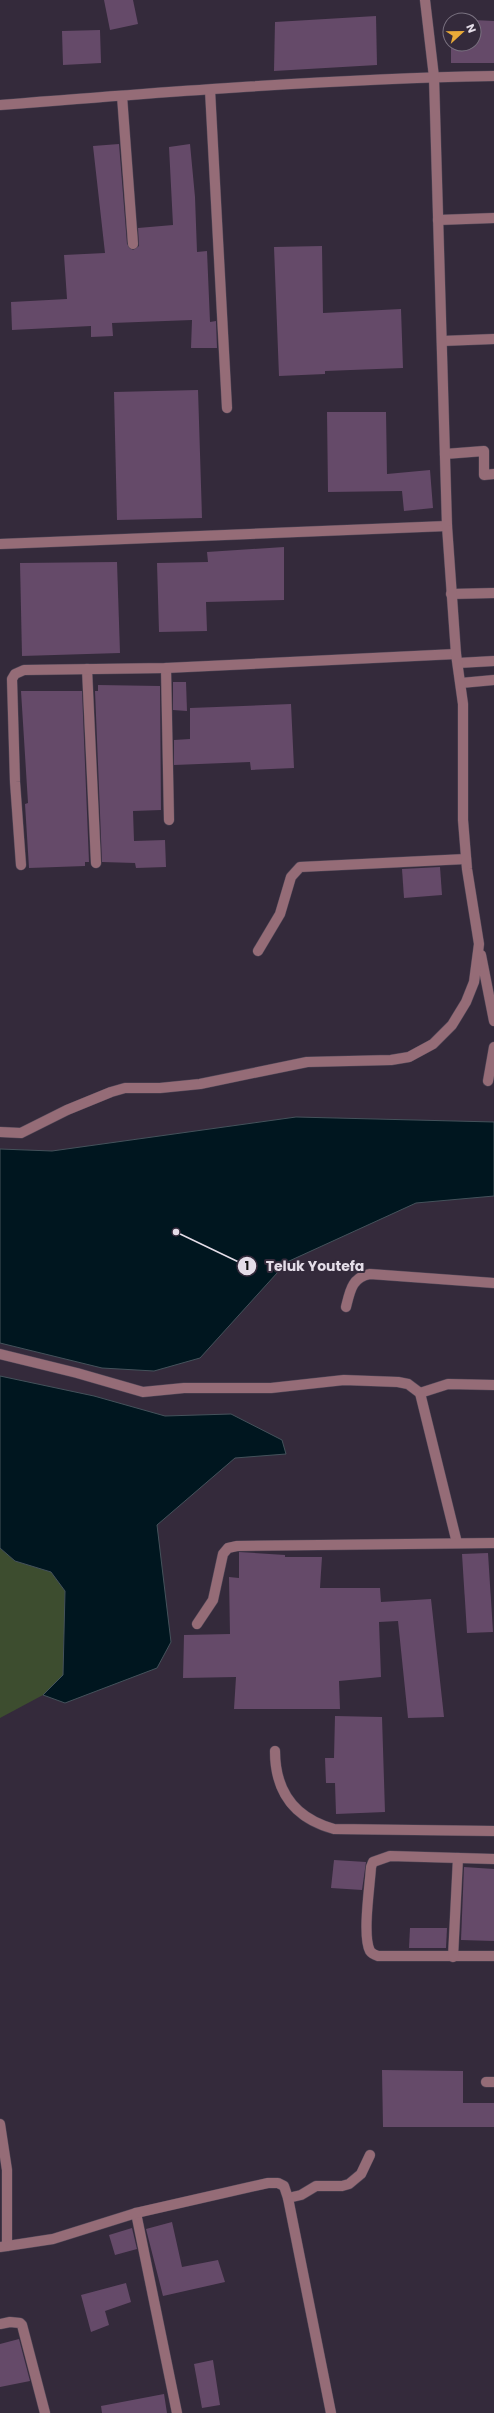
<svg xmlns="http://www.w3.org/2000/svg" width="494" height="2413" font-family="Poppins,sans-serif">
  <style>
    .green { fill: #3d4d2f }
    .water { fill: #00161f; stroke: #44525b }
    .building { fill: #654a69 }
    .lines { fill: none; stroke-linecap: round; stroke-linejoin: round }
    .minor-casing { stroke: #504757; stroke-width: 11 }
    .minor { stroke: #956c77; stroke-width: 10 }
    .leader { fill: none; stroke: #e4dde8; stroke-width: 1.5 }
    .callout-dot { fill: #e4dde8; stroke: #342a3b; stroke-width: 1.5 }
    .mark-label { font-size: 12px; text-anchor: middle; font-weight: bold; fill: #111 }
    .callout-label { font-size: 14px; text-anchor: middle; font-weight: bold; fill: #e4dde8; stroke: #342a3b; stroke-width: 4; stroke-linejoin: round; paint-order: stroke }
  </style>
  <rect width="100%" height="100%" fill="#342a3b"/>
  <polygon class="green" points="0,1548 15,1561 51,1572 65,1591 63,1675 43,1695 0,1718"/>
  <g class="water">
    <polygon points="296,1117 494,1122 494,1196 416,1203 287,1262 200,1358 154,1371 102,1368 0,1343 0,1149 52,1151"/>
    <polygon points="0,1376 94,1396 165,1416 231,1414 282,1440 286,1454 235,1458 157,1525 171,1642 157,1668 65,1703 43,1695 63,1675 65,1591 51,1572 15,1561 0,1548"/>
  </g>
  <g class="building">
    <polygon points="104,0 133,0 138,24 110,30"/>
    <polygon points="376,16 377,65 274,71 275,22"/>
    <polygon points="452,19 494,21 494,63 451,63 451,44 474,44 474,20"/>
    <polygon points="100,30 101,63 63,65 62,31"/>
    <polygon points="119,144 127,244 133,250 139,246 138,228 173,225 169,147 190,144 195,197 197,252 207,251 210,322 216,321 217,348 191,348 192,320 112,323 113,336 91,337 91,326 12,330 11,302 67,299 64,255 105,253 93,146"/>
    <polygon points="322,246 323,313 401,309 403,368 325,371 325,374 279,376 274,247"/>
    <polygon points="198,390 202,518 117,520 114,392"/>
    <polygon points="327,412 386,412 387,474 430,470 433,508 404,511 402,491 328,492"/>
    <polygon points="284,547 284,600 206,602 207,631 159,632 157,563 208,562 207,552"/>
    <polygon points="117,562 120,653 22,656 20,563"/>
    <polygon points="173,682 186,682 187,711 173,710"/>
    <polygon points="98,685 160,686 161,810 133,811 134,841 165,840 166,867 136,868 135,863 102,862 95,691 98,691"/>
    <polygon points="21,691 82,691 89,862 85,862 85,866 29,868 25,804 28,803"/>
    <polygon points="291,704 294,768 251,770 250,762 174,765 174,740 190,739 190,708"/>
    <polygon points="440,867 442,895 404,898 402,869"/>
    <polygon points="239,1552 285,1555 285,1557 322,1557 320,1588 380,1588 381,1602 431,1599 444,1717 408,1718 398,1621 379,1622 381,1677 339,1681 340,1709 234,1709 236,1677 183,1678 184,1635 230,1634 229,1577 239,1578"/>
    <polygon points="488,1553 493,1632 467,1633 462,1554"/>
    <polygon points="335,1716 382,1717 385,1812 336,1814 335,1783 326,1783 325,1758 334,1758"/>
    <polygon points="334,1860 366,1862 362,1890 331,1888"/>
    <polygon points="464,1867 494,1869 494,1941 461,1940"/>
    <polygon points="410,1928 447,1928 446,1948 409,1948"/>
    <polygon points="382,2070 463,2071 463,2103 494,2103 494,2127 383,2127"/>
    <polygon points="172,2222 182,2267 218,2260 225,2282 163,2296 146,2229"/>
    <polygon points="132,2228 137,2249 115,2255 109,2235"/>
    <polygon points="126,2283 131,2302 105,2311 109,2325 91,2332 81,2295"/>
    <polygon points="19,2339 30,2381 0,2387 0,2344"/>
    <polygon points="213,2360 220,2405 202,2408 194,2364"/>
    <polygon points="164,2394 167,2413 102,2413 101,2406"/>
  </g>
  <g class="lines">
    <defs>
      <g id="minor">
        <polyline points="210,90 227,408"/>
        <polyline points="122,96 133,244"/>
        <path d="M0 105C164 92 329 79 494 76"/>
        <polyline points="438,220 494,218"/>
        <polyline points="442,341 494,339"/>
        <polyline points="445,454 484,451 484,475 494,474"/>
        <polyline points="0,544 447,526"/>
        <polyline points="451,594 494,593"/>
        <polyline points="458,663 494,661"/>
        <polyline points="166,668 169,820"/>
        <polyline points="87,669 96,863"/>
        <polyline points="461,683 494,680"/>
        <polyline points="21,865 15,782 12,679 15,674 24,670 166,668 456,654"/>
        <polyline points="258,951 280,914 291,877 300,867 466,859"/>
        <polyline points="481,955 494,1021"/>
        <polyline points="488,1081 494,1047"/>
        <polyline points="0,1132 21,1133 67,1110 111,1092 125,1088 160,1088 200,1084 307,1062 391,1060 409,1057 433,1044 452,1025 466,1002 474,982 479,944 467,869 463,820 463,704 456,654 447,526 434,77 425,0"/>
        <path d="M346 1307C350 1291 352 1277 370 1274L494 1283"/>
        <polyline points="0,1354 77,1373 143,1392 184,1388 271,1388 344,1380 398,1382 408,1384 420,1393 457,1543"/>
        <polyline points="420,1393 448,1384 494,1385"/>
        <polyline points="197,1624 213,1600 223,1554 228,1548 237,1546 494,1543"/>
        <path d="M275 1751C275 1791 294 1818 334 1829L494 1831"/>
        <path d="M494 1859 390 1856 373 1862 371 1867C370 1885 362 1936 370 1951 372 1954 375 1955 378 1956H494"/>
        <polyline points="453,1957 458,1858"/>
        <polyline points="486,2082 494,2082"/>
        <polyline points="0,2124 7,2170 7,2246"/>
        <polyline points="288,2198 301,2195 316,2186 342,2186 349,2184 361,2174 370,2155"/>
        <polyline points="136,2213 177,2413"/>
        <polyline points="0,2247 53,2239 136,2213 268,2183 278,2183 284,2186 288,2198 331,2413"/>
        <polyline points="0,2324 10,2322 20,2323 22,2325 45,2413"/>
      </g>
    </defs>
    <use href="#minor" class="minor-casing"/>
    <use href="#minor" class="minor"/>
  </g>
  <path class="leader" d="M176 1232L247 1266"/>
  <g class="callout-dot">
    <circle cx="176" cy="1232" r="4"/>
    <circle cx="247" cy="1266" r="10"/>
  </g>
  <g class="mark-label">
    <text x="247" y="1270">1</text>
  </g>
  <g class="callout-label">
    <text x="315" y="1271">Teluk Youtefa</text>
  </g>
  <g transform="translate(462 32) rotate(68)"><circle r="19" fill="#342a3b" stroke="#7a7280"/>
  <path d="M0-3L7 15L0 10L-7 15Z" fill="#e9ab38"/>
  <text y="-6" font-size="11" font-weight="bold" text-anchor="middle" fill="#e4dde8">N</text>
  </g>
</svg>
